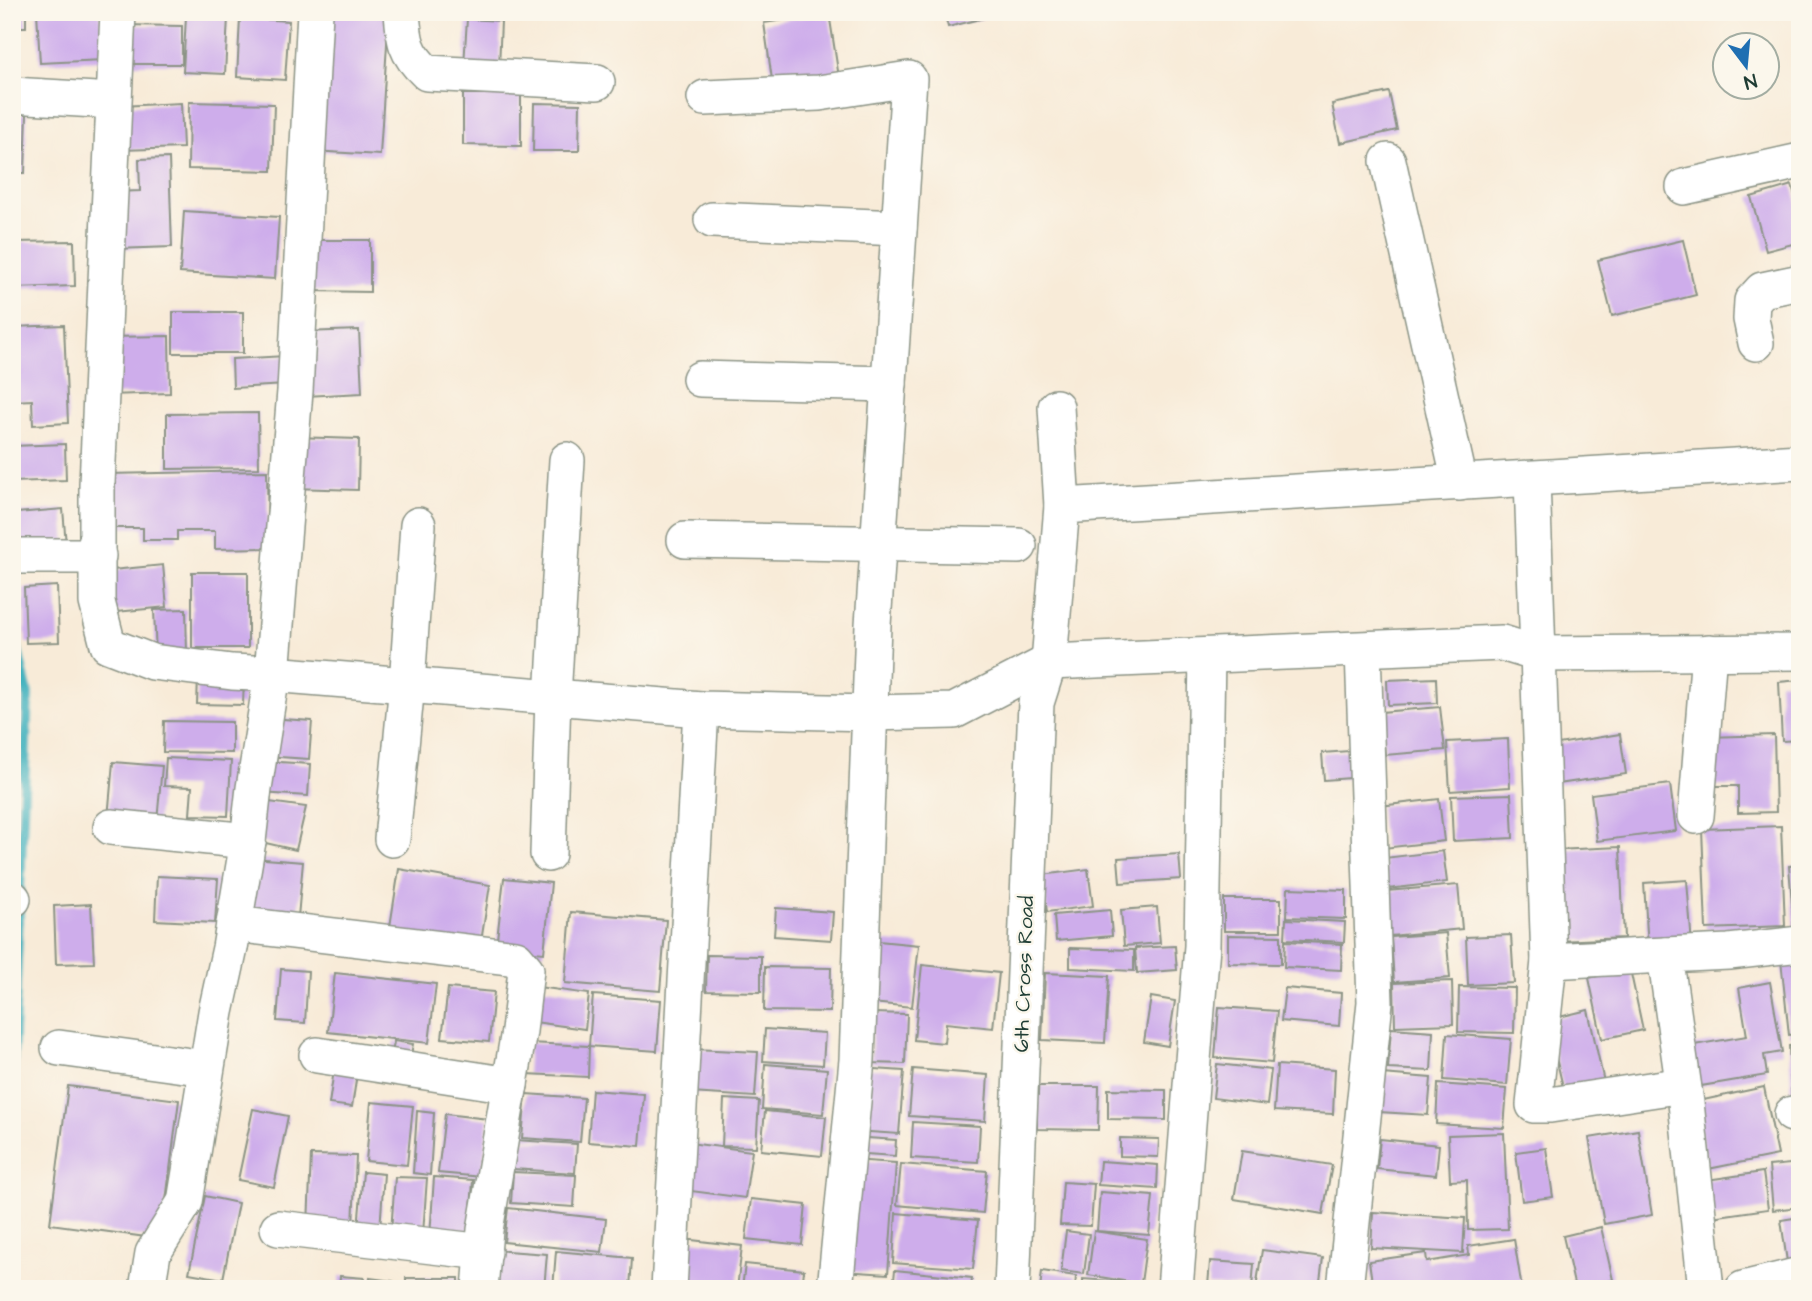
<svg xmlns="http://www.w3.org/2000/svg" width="1812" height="1301" font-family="'Architects Daughter',sans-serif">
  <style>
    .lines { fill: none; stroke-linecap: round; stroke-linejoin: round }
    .stream { stroke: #45b3bf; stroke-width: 10 }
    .building { fill: #ceadeb }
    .minor-casing { stroke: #8c9486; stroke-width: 38 }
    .minor { stroke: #fff; stroke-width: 35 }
    .labels { text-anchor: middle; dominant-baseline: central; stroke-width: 5; stroke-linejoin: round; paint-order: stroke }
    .street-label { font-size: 21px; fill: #1f3d34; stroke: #fbf7ec }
  </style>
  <rect width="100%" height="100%" fill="#fbf7ec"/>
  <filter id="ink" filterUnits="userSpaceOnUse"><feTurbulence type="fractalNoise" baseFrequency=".0143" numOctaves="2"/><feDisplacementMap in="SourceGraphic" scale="14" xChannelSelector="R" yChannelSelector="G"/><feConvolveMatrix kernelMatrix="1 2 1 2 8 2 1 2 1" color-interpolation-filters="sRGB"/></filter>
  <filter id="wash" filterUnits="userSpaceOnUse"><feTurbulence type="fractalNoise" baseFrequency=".00686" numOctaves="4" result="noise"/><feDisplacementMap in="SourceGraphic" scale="28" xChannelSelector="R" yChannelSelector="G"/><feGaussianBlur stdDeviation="1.57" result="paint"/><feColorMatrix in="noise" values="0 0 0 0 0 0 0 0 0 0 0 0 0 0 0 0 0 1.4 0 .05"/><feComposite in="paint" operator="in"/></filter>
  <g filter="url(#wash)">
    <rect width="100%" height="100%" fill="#f8ebd8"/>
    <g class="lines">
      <polyline class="stream" points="12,626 28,694 12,1079"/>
    </g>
    <g id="blocks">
      <g class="building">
        <rect x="12" y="12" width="14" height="15"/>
        <polygon points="37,12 100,12 103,60 40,63"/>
        <polygon points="320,12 389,12 380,155 312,151"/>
        <polygon points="944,12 1004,12 1004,13 948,27"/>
        <polygon points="829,13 840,84 774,94 764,23"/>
        <polygon points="186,16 228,17 225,74 183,72"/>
        <polygon points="240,18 289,21 285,80 237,77"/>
        <polygon points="467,19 501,21 499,67 464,65"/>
        <polygon points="123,25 182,26 182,64 123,64"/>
        <polygon points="1389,92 1397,130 1340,143 1332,104"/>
        <polygon points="463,94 521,94 521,146 463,145"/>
        <polygon points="189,102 274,104 272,171 188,169"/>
        <polygon points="181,103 183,148 121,150 120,106"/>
        <polygon points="534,103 580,104 579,151 533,151"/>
        <polygon points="12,114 27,114 25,173 12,173"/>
        <polygon points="169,158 172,247 115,249 113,192 140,191 139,159"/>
        <polygon points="1792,185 1800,212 1800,242 1766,251 1751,197"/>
        <polygon points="184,211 279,217 275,279 180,273"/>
        <polygon points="310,240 370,240 370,292 310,291"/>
        <polygon points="1683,240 1696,295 1612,316 1598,260"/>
        <polygon points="74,241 75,286 12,288 12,242"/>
        <rect x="173" y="312" width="70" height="41"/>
        <polygon points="64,325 68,423 33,425 32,400 12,401 12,327"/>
        <polygon points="359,330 362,393 306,396 304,332"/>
        <polygon points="169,336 170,393 109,395 108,337"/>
        <polygon points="285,356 286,385 233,388 232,359"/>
        <polygon points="258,413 259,468 167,469 167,414"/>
        <polygon points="294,437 359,439 358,490 293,488"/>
        <polygon points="65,444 66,480 12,482 12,446"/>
        <polygon points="267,471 268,548 215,549 215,531 177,531 177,540 143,540 143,528 107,528 106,474"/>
        <polygon points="63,509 66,545 19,549 17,513"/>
        <polygon points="163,565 167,607 106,613 102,571"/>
        <rect x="192" y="572" width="56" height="76"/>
        <polygon points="57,586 59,642 26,643 24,588"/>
        <polygon points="186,609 187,655 156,655 154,610"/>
        <polygon points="198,677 244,678 243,705 197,704"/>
        <polygon points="1436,678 1437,703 1388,705 1387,680"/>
        <polygon points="1800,680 1800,740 1782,741 1779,682"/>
        <polygon points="1440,707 1445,750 1385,755 1381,712"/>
        <polygon points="268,718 312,721 309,759 265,756"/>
        <polygon points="164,721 232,722 232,753 163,752"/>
        <polygon points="1620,734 1626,774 1558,784 1552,745"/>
        <polygon points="1774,735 1776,812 1738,813 1738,786 1709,786 1707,737"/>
        <polygon points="1508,739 1510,787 1450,791 1447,742"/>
        <polygon points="1349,751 1351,778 1324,780 1322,753"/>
        <polygon points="166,758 231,761 228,816 190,815 192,787 164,786"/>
        <polygon points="263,761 310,764 308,796 260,793"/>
        <polygon points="113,762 162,766 157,822 108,818"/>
        <polygon points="1670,784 1676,831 1597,841 1591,794"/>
        <polygon points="1511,794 1513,838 1453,841 1451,796"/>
        <polygon points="1439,799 1444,841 1384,848 1380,806"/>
        <polygon points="262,801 306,807 296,850 257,841"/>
        <polygon points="1781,826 1785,926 1706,929 1702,829"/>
        <polygon points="1620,847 1624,938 1558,941 1555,850"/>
        <polygon points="1443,851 1447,882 1388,889 1384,858"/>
        <polygon points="1179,854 1181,879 1120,883 1118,858"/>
        <polygon points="252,858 303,862 297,928 247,923"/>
        <polygon points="1800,865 1800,930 1794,930 1789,866"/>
        <polygon points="399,869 490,885 480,948 389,933"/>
        <polygon points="1088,869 1093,906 1047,912 1042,875"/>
        <polygon points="157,876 218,879 215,923 155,920"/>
        <polygon points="504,878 551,883 544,953 496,948"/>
        <polygon points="1687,880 1692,946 1648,949 1644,883"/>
        <polygon points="1458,885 1462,929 1390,936 1386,891"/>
        <polygon points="1288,888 1346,890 1346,919 1287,917"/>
        <rect x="1224" y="899" width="57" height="32"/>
        <polygon points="91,904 94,963 56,964 54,906"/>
        <polygon points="1157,907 1160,943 1124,946 1121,910"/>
        <polygon points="776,908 833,912 831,940 774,936"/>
        <polygon points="1110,910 1112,936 1056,941 1054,915"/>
        <polygon points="571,912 666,920 660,991 565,983"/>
        <polygon points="1286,919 1345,922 1344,942 1285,939"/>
        <polygon points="1446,933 1450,978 1394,982 1391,937"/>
        <polygon points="1228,935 1281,936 1281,964 1228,963"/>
        <polygon points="1511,935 1514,983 1468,985 1466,937"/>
        <polygon points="868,940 919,945 912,1007 862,1002"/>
        <polygon points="1285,941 1342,944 1341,970 1284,967"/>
        <polygon points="1175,946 1177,970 1137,973 1135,948"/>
        <polygon points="1070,948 1134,950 1134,971 1070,968"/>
        <polygon points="707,955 761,956 761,992 706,991"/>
        <polygon points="1800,958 1800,1034 1789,1035 1781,960"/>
        <polygon points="922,965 999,973 993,1028 946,1023 944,1043 914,1040"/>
        <polygon points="765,967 831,968 830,1012 764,1011"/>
        <polygon points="281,969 308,971 305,1023 277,1021"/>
        <polygon points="1630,969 1643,1030 1602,1039 1589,978"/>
        <polygon points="335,973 436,984 429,1043 328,1032"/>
        <polygon points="1045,973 1109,976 1105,1043 1042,1040"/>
        <polygon points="1452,981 1453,1024 1395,1026 1394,983"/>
        <polygon points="1770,982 1782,1052 1764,1055 1767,1075 1695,1087 1688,1046 1747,1036 1739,988"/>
        <polygon points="531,986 589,994 585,1029 527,1021"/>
        <polygon points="1459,987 1515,988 1514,1033 1458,1032"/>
        <polygon points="448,988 494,992 489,1042 442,1038"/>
        <polygon points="1285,988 1341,993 1339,1026 1281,1021"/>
        <polygon points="593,995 661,1000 657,1051 589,1046"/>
        <polygon points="1151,997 1175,1001 1168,1046 1144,1042"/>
        <polygon points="1219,1007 1277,1011 1272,1063 1215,1058"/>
        <polygon points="1588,1010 1604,1082 1564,1091 1547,1020"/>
        <polygon points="873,1013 907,1014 905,1064 871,1063"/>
        <polygon points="1391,1028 1433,1031 1431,1071 1388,1069"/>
        <polygon points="765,1029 825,1033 823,1065 763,1061"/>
        <polygon points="1447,1034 1511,1039 1507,1085 1444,1080"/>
        <polygon points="394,1041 413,1044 409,1065 391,1062"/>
        <polygon points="529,1043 589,1046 588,1077 527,1074"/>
        <polygon points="1800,1045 1800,1103 1792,1103 1789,1046"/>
        <polygon points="693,1049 758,1052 755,1097 691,1093"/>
        <polygon points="335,1063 358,1067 352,1107 329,1104"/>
        <polygon points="765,1064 827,1069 823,1114 762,1109"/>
        <polygon points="1217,1064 1271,1070 1267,1105 1213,1098"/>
        <polygon points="1277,1065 1335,1069 1333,1114 1274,1111"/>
        <polygon points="859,1068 904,1071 899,1134 855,1131"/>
        <polygon points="913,1069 988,1075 985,1121 909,1116"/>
        <polygon points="1382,1074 1431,1078 1428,1115 1379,1112"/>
        <polygon points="1438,1084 1507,1089 1504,1128 1436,1124"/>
        <polygon points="68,1086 179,1100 161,1239 50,1224"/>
        <polygon points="1037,1086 1099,1086 1098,1130 1037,1129"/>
        <polygon points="1764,1087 1778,1155 1708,1169 1694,1102"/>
        <polygon points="1108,1089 1166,1090 1166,1120 1108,1119"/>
        <polygon points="592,1090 644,1094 640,1146 588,1142"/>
        <polygon points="526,1094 584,1098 580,1142 522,1138"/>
        <polygon points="724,1099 759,1101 756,1147 722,1146"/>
        <polygon points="371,1102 413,1106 407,1165 366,1161"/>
        <polygon points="253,1109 288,1116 274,1187 238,1180"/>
        <polygon points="417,1111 434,1113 430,1175 413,1173"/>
        <polygon points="765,1111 826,1117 822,1156 761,1150"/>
        <polygon points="445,1114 488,1119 482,1177 438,1173"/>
        <polygon points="913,1122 980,1126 978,1162 911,1158"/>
        <polygon points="1638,1130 1652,1215 1604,1224 1589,1138"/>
        <polygon points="1504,1133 1508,1229 1468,1230 1467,1180 1450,1181 1448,1135"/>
        <polygon points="853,1137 896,1140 895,1156 851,1153"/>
        <polygon points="1120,1138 1159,1139 1158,1157 1120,1156"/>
        <polygon points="1380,1139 1439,1145 1436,1175 1377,1169"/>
        <polygon points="515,1140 577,1144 575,1173 513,1169"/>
        <polygon points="689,1143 752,1151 745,1198 683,1190"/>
        <polygon points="1546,1148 1553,1197 1522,1201 1516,1152"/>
        <polygon points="1242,1151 1332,1165 1323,1214 1234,1199"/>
        <polygon points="311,1155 356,1156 353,1227 308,1225"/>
        <polygon points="851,1160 896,1163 888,1274 843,1271"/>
        <polygon points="1100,1161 1158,1165 1157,1189 1098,1185"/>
        <polygon points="1800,1163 1800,1207 1773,1210 1769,1166"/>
        <polygon points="901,1164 987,1171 983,1213 897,1205"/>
        <polygon points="363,1172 384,1174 380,1229 358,1228"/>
        <polygon points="513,1172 576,1175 574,1207 511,1203"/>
        <polygon points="1763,1172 1768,1209 1704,1218 1699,1181"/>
        <polygon points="395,1177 427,1178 423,1234 391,1232"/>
        <polygon points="434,1177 473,1180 469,1240 430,1237"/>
        <polygon points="1063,1182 1094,1184 1091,1226 1060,1225"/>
        <polygon points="1100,1192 1153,1196 1149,1235 1097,1231"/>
        <polygon points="205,1196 238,1203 223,1279 189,1273"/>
        <polygon points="751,1199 806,1205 802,1245 746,1239"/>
        <polygon points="508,1208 606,1219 602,1252 504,1242"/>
        <polygon points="1373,1212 1465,1218 1463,1253 1371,1248"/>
        <polygon points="896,1213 978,1220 973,1269 893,1263"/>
        <polygon points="1800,1217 1800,1260 1787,1262 1781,1220"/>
        <polygon points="1601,1227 1613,1280 1575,1288 1563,1236"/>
        <polygon points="1066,1231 1089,1234 1084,1274 1061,1271"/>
        <polygon points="1094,1231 1147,1239 1141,1283 1142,1289 1083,1289 1083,1279 1136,1283 1088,1275"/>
        <polygon points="683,1239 742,1246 737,1289 677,1289"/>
        <polygon points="1514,1239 1522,1289 1373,1289 1369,1261 1426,1253 1427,1262 1469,1255 1468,1246"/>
        <polygon points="494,1250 547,1254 544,1289 491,1289"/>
        <polygon points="1262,1250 1323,1258 1319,1289 1256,1289"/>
        <polygon points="556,1251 632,1258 630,1289 553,1289"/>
        <polygon points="1210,1261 1254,1264 1252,1288 1208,1286"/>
        <polygon points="745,1264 804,1270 802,1289 742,1289"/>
        <polygon points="895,1270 972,1278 971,1289 893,1289"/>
        <polygon points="1042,1271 1076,1276 1075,1289 1040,1289"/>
        <polygon points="340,1276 364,1278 362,1289 339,1289"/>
        <polygon points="370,1278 393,1281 392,1289 369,1289"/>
        <rect x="406" y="1278" width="53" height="11"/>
      </g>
    </g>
  </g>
  <g filter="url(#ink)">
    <use href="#blocks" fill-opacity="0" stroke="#8c9486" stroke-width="2"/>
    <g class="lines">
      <defs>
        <g id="minor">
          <polyline points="118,12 97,484 97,602 108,645 152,662 232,672 272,674 701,709 870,713 954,711 1049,662 1502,643 1538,654 1549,961 1665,955"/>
          <path d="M402 12C404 40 405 53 427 73L597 82"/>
          <polyline points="12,95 113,101"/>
          <polyline points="705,98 819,93 909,79 873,625 857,1060 835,1289"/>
          <polyline points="1388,161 1460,483"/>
          <polyline points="1684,187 1800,161"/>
          <polyline points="712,220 899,228"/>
          <polyline points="1756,343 1751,319 1752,301 1762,290 1800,282"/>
          <polyline points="700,379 889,384"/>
          <polyline points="1056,407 1062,506"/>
          <polyline points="1532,479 1538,654 1800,652"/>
          <polyline points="685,540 1019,546"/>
          <polyline points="12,556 98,556"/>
          <polyline points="1696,816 1709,652"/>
          <polyline points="111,827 248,841"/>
          <polyline points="392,839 407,684 418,525"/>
          <polyline points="548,854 553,697 567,460"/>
          <polyline points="12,899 13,899"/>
          <polyline points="234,924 516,958 526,970 519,1031 485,1230 480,1289"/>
          <polyline points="1549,961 1534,1105 1550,1105 1683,1085"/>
          <polyline points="59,1048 206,1068"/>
          <polyline points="317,1055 510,1085"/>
          <polyline points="1792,1114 1800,1113"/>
          <polyline points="278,1228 484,1252"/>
          <polyline points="147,1289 153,1253 185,1202 216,1012 230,948 248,841 254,788 272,674 295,391 315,12"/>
          <polyline points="669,1289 701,709"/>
          <polyline points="1012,1289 1036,703 1049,662 1062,506 1800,462"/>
          <polyline points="1175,1289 1202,946 1207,656"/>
          <polyline points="1345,1289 1375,1002 1363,650"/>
          <polyline points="1706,1289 1686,1103 1665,955 1729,952 1800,944"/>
          <polyline points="1743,1289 1800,1275"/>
        </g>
      </defs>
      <use href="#minor" class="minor-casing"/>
      <use href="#minor" class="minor"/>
    </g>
  </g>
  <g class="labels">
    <g class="street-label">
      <text transform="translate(1024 974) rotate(-88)">6th Cross Road</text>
    </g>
  </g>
  <rect width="1812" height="1301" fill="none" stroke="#fbf7ec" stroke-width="42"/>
  <g transform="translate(1746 66) rotate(164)"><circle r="33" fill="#fbf7ec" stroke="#a3ada2" stroke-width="2"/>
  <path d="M0-5L12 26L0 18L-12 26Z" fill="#1f6fb2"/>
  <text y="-10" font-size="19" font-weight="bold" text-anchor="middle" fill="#1f3d34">N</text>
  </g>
</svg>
